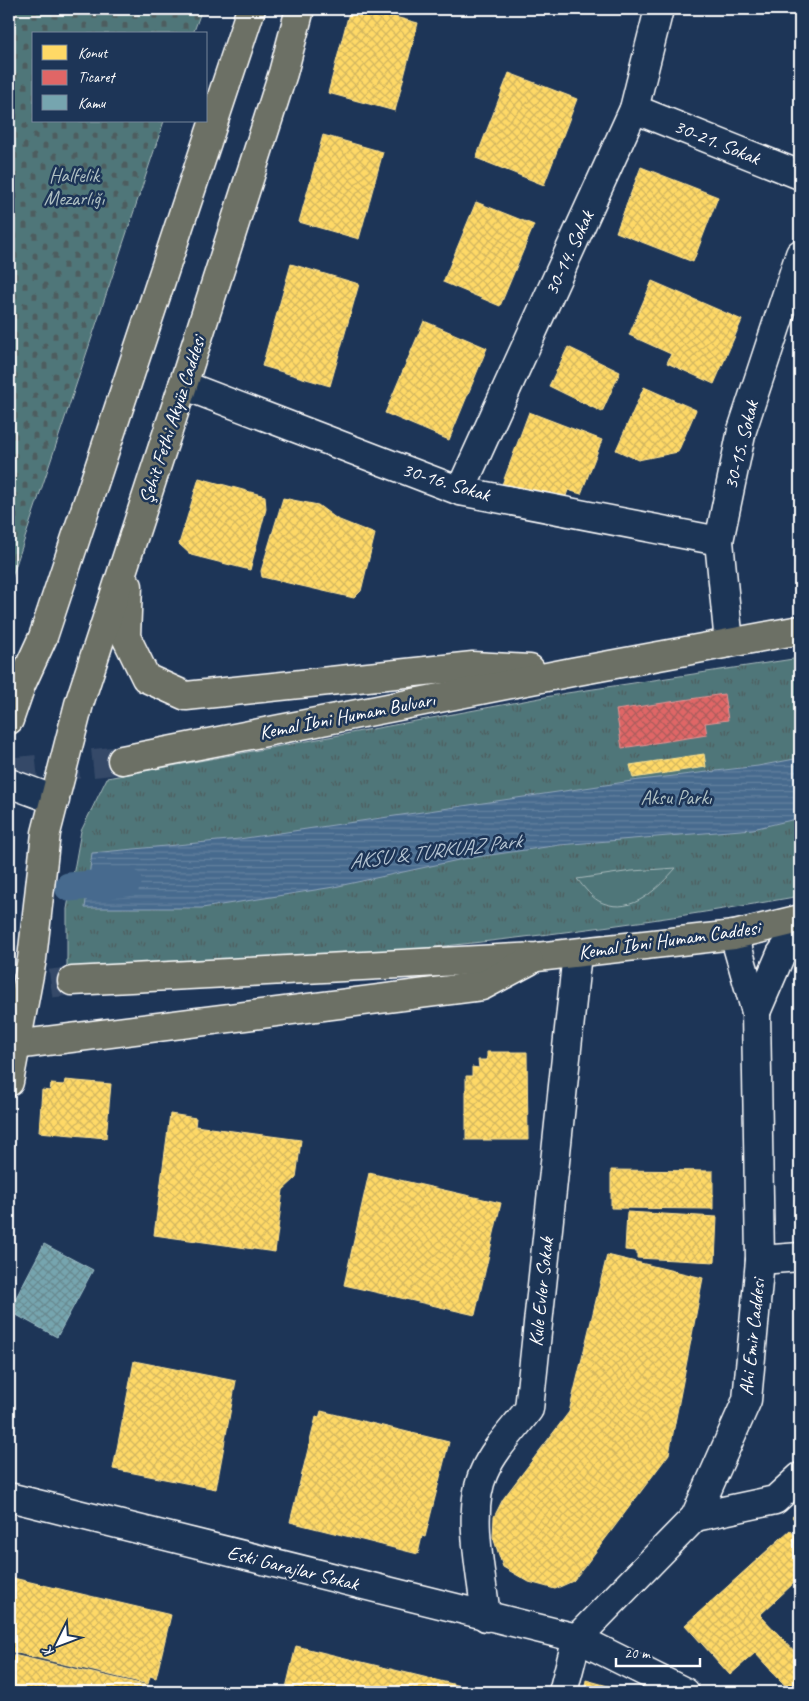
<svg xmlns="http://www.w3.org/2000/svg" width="809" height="1701" font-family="Caveat,sans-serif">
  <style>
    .cemetery { fill: url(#cemetery-stones); stroke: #a8babc }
    .park { fill: url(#park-tufts); stroke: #a8babc }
    .garden { fill: #507679; stroke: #a8babc }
    .water { fill: url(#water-rules); stroke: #91a6bb }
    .homes { fill: url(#homes-cross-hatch); stroke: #ffe494 }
    .shops { fill: url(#shops-cross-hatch); stroke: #e99494 }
    .public { fill: url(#public-cross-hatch); stroke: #9fc0c7 }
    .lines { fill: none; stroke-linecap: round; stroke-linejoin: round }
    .canal { stroke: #476b8e; stroke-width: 29 }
    .primary-tunnel { stroke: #344968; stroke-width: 28; stroke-dasharray: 28 14; stroke-linecap: butt }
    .minor-casing { stroke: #fff; stroke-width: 31 }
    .tertiary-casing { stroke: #fff; stroke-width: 31 }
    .primary-casing { stroke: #fff; stroke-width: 31 }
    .minor { stroke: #1d3557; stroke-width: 28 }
    .tertiary { stroke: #1d3557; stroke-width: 28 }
    .primary { stroke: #6c7065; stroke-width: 28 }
    .labels { text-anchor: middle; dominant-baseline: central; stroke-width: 5; stroke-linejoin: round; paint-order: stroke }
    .street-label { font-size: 20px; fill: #fff; stroke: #1d3557 }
    .park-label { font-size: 20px; fill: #b0c1c3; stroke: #1d3557 }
    .water-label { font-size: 21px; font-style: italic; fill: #b5c4d2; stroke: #1d3557 }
  </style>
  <defs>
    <pattern id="cemetery-stones" width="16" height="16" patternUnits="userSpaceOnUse" patternTransform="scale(1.25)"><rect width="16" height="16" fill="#507679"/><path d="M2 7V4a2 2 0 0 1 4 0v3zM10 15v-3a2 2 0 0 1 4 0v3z" fill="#4e5d5e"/></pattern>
    <pattern id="park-tufts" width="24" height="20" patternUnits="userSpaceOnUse" patternTransform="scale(1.25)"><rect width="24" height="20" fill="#507679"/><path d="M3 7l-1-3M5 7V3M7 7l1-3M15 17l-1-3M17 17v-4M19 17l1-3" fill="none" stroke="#4e5d5e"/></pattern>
    <pattern id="water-rules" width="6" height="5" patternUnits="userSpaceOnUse" patternTransform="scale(1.25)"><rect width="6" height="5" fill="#476b8e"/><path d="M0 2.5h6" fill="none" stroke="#63819f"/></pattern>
    <pattern id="homes-cross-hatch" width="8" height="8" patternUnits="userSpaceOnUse" patternTransform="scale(1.25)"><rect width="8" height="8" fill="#ffd966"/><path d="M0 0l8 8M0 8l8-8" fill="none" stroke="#d2b660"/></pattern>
    <pattern id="shops-cross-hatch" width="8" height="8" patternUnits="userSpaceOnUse" patternTransform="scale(1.25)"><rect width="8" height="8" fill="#e06666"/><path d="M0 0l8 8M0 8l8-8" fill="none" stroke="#ac5d5d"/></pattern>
    <pattern id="public-cross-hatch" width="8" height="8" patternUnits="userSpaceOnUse" patternTransform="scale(1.25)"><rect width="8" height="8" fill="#76a5af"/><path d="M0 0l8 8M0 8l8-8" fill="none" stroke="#698a91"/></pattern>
  </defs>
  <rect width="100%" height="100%" fill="#1d3557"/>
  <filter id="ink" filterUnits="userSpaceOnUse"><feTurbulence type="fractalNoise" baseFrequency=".02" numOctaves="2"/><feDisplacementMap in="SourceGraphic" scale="10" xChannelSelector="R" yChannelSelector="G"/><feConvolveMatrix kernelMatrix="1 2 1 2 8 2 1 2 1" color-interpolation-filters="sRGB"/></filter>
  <g filter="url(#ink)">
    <polygon class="cemetery" points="9,9 202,9 193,34 34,34 34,121 164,121 9,586"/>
    <path class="park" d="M800 658V896C632 926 461 947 290 960 216 965 141 969 67 973V909L81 831 107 778 567 693Z"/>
    <path class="garden" d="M676 868C658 888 633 915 603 903 592 899 584 887 577 879L632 871Z"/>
    <polygon class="water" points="800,758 800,818 753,829 560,845 463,859 334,887 202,908 85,908 92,853 239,839 632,781 758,766"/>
    <g class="homes">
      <polygon points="350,9 364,9 418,23 395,111 328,93"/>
      <polygon points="509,73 577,99 544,185 476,158"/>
      <polygon points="323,135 383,152 359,239 299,222"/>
      <polygon points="641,167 718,197 693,262 616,232"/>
      <polygon points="476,202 534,225 500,306 443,282"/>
      <polygon points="291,264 359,284 330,386 262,366"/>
      <polygon points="652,281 742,320 714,384 667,363 671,354 629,335"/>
      <polygon points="424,321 487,348 449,440 385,413"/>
      <polygon points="568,347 620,372 602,412 549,386"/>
      <polygon points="644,387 696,410 678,452 638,460 616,450"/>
      <polygon points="529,412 602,440 581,494 568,490 563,505 500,490"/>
      <polygon points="199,478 265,496 266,509 250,570 191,555 179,544"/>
      <polygon points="283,498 318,505 337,519 375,534 361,591 354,598 262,577 261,571"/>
      <polygon points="704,754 706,767 633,778 630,765"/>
      <polygon points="487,1052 527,1052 528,1140 466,1140 466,1076 472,1076 472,1067 479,1068 478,1060 487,1060"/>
      <polygon points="65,1080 111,1084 106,1138 39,1132 42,1090 50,1091 51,1084 64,1085"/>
      <polygon points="170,1114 196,1118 195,1126 301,1140 296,1178 283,1190 275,1252 154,1235"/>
      <polygon points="611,1170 713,1171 713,1209 611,1208"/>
      <polygon points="369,1173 501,1203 475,1315 344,1285"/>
      <polygon points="627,1212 717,1217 715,1262 637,1258 637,1251 625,1250"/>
      <polygon points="607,1255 703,1278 669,1454 585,1566 573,1581 555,1589 529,1582 503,1567 493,1537 494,1517 503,1499 569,1412"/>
      <polygon points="134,1361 236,1381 216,1489 113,1469"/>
      <polygon points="321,1411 449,1442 425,1537 422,1536 418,1554 290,1522 316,1417 319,1418"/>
      <polygon points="800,1510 800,1526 792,1517"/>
      <polygon points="790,1530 800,1541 800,1586 796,1581 760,1615 800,1657 800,1692 791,1692 755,1653 730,1675 685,1625"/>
      <polygon points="9,1577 171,1615 156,1678 150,1676 148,1684 9,1651"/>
      <polygon points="296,1646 469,1688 468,1692 285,1692"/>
      <polygon points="9,1654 154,1687 153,1692 9,1692"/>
      <polygon points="586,1680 630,1692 584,1692"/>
    </g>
    <polygon class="shops" points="724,694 728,720 705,723 707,735 622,748 616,710"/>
    <polygon class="public" points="44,1244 93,1270 57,1337 9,1311"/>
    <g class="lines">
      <polyline class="canal" points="69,887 127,882"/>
      <g class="primary-tunnel">
        <polyline points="9,772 122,760"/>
        <polyline points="9,989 72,981"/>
      </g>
      <defs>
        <g id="minor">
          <polyline points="634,109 800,175"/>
          <polyline points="183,385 460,491 719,541"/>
          <polyline points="460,491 634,109 659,9"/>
          <polyline points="729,643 719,541 742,430 800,254"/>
          <polyline points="9,783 55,800"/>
          <polyline points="760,1260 800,1257"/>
          <polyline points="9,1497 577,1638 685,1692"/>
          <polyline points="695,1517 775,1500 800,1477"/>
          <path d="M486 1617C482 1575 466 1511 484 1472 494 1449 514 1429 529 1409L577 953"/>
          <polyline points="563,1692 577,1638 695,1517 747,1400 760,1260 756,1012"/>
        </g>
        <g id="tertiary">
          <polyline points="734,935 756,1012"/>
          <polyline points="756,1012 781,954 800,927"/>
        </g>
        <g id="primary">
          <polyline points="128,586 126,637 146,678 186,696 473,666 530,669"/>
          <polyline points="9,720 21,685 43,637 251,9"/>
          <polyline points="122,760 572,672 800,630"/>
          <polyline points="72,981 537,957 734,935 800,919"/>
          <polyline points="9,1043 15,1045 482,986 529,961"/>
          <polyline points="9,1082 32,959 46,833 79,704 183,385 283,73 300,9"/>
        </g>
      </defs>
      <use href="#minor" class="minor-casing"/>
      <use href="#tertiary" class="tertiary-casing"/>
      <use href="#primary" class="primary-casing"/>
      <use href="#minor" class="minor"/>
      <use href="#tertiary" class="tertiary"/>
      <use href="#primary" class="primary"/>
    </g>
  </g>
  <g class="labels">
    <g class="street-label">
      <text transform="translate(717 142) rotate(22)">30-21. Sokak</text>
      <text transform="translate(569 253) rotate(-65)">30-14. Sokak</text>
      <text transform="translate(172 420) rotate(-72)">Şehit Fethi Akyüz Caddesi</text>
      <text transform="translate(741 445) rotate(-76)">30-15. Sokak</text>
      <text transform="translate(446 482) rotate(17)">30-16. Sokak</text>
      <text transform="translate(347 716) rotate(-11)">Kemal İbni Humam Bulvarı</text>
      <text transform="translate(669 940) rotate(-8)">Kemal İbni Humam Caddesi</text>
      <text transform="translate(541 1292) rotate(-84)">Kule Evler Sokak</text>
      <text transform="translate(752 1337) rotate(-84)">Ahi Emir Caddesi</text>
      <text transform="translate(293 1568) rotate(14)">Eski Garajlar Sokak</text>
    </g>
    <g class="park-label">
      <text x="74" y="175">Halfelik<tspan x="74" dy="23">Mezarlığı</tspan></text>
      <text x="676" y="797">Aksu Parkı</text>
    </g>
    <g class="water-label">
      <text transform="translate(435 851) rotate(-7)">AKSU &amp; TURKUAZ Park</text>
    </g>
  </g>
  <rect width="809" height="1701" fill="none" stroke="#1d3557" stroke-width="30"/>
  <rect x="15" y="15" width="779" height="1671" fill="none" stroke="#fff" stroke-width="2" filter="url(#ink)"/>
  <rect x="32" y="32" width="175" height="90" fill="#1d3557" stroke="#77869a"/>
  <rect x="42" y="45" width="25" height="15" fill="#ffd966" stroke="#77869a"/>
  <text x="78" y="58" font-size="15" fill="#ffffff">Konut</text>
  <rect x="42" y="70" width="25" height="15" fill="#e06666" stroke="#77869a"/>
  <text x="78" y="82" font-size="15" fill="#ffffff">Ticaret</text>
  <rect x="42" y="95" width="25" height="15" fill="#76a5af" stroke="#77869a"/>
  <text x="78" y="108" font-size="15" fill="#ffffff">Kamu</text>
  <g transform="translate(58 1644) rotate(228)" stroke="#1d3557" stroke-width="4" paint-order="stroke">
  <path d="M0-4L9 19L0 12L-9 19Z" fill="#ffffff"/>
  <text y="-8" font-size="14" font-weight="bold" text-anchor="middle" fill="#ffffff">K</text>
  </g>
  <path d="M616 1658v8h84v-8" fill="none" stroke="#ffffff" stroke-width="2.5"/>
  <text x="624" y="1658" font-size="15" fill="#ffffff" stroke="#1d3557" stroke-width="4" paint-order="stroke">20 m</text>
</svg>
